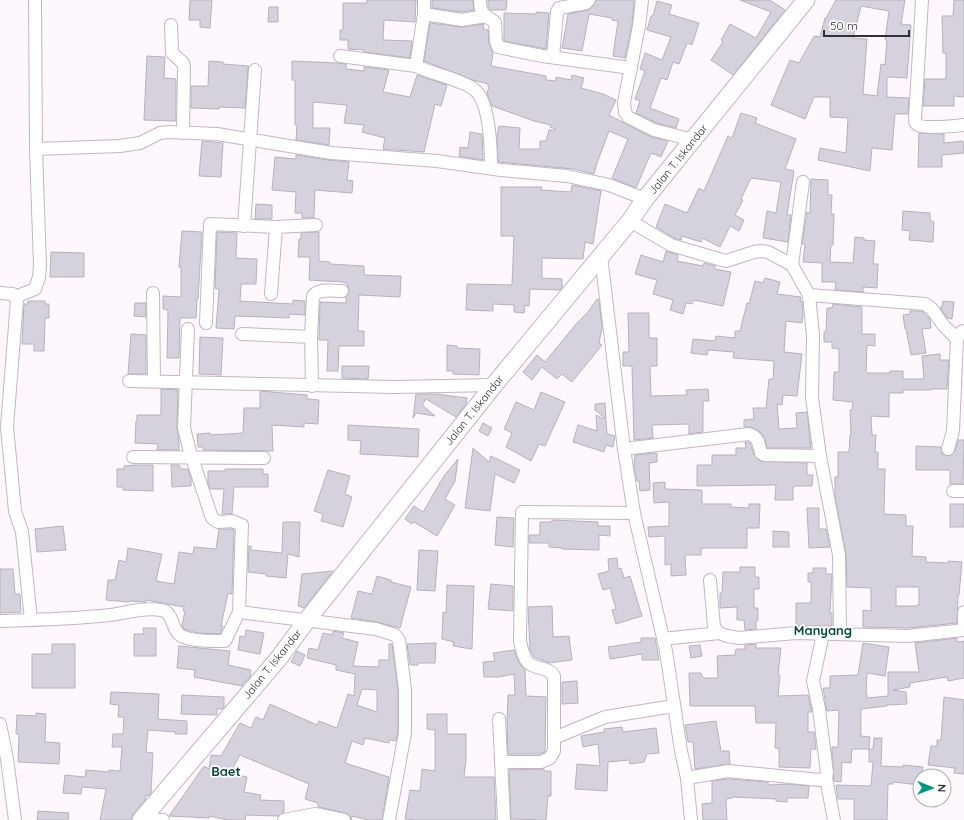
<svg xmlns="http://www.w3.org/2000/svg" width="964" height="820" font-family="Quicksand,sans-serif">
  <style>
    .building { fill: #d5d1dd; stroke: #b6b2bd; fill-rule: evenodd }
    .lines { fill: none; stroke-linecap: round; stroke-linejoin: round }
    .street-casing { stroke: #c2b7c0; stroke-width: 14 }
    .secondary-casing { stroke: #c2b7c0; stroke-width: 19 }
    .street { stroke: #fff; stroke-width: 12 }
    .secondary { stroke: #fff; stroke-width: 17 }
    .labels { text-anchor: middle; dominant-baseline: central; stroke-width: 3.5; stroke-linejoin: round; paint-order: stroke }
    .street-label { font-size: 11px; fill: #332f33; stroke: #fff }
    .quarter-label { font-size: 13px; font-weight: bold; fill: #0a473f; stroke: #fff }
  </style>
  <rect width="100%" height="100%" fill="#fef7fd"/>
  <g class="building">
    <polygon points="190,0 212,0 210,28 200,27 200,20 189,20"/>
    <polygon points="367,0 416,0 415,22 384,20 383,40 412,41 410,58 364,52 364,50 348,49 348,40 340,40 340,30 343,30 343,3 367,3"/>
    <polygon points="432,0 473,0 474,10 462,12 432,8"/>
    <polygon points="488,0 507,0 506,10 490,10 488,6"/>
    <polygon points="596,0 634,0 632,25 625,58 613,56 618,21 612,20 612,18 589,14 582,51 562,48 568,14 588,10 594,5"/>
    <polygon points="740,0 770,0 785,10 733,75 711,60 723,42 721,40 730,24 756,38 771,12"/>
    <path d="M836 0H905L901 24 911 25 907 78 887 77V97L909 98 908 114H895L892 150 872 148 870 171 818 160 820 148 846 153 848 118 830 117V97H814L805 119 771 105 790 60 799 63 814 36 820 37 825 18H826ZM861 6 889 11 885 40H887L885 65 881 64 877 96 863 94 867 39 853 38Z"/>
    <polygon points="954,0 964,0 964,97 954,96 954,106 923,106 925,79 946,79 946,53 943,53 942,16 953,16"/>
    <polygon points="657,1 672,5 669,14 699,23 692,45 687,43 679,64 673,62 667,80 661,78 650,108 679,119 676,128 657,123 636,113 640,101 635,99 645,71 640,69 645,53 662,60 671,37 647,30 651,16 653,16"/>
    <polygon points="269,7 278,7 278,22 268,22"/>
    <polygon points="536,12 549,13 546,49 504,41 504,13 536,14"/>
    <polygon points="430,23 461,27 484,24 483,29 488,30 489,43 493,53 491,66 546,76 546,80 556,81 556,77 571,80 572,75 584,78 581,88 603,94 616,100 609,115 651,137 668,141 661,157 651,153 636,188 612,178 628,139 609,131 597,163 594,174 574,169 498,162 497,136 499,126 520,128 519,149 540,149 540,141 546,141 549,130 555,130 556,129 550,127 551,125 534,121 492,106 487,93 489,87 488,87 488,84 473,80 424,61"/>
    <polygon points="147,56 165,57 164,78 176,79 176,121 144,120"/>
    <polygon points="209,61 223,62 223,64 249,66 248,69 245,108 219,107 219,109 191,108 191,86 208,86"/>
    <polygon points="292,61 337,63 346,64 346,69 364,71 364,67 389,70 383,92 410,97 417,75 447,85 441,106 435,104 424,152 383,149 385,138 362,132 364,125 344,123 347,105 313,102 313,128 330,128 329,145 296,140 297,125 295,125 295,80 292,80"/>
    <polygon points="741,113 757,118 755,123 796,139 785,169 794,171 787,215 791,215 788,242 763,238 767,211 776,213 781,182 751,178 741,199 743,200 735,215 744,220 739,231 730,226 720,247 702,238 701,242 682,236 681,240 674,238 656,227 665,204 687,213 699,188 704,191 728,136 732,138"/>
    <polygon points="470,132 482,134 483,160 459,156 460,147 468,148"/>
    <polygon points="919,133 944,134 944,143 963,141 964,153 942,155 942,167 918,167"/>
    <polygon points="202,141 223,143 221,177 199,176"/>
    <polygon points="296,155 329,160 349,162 347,180 353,181 352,193 315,190 314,218 302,218 302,213 295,213 296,192 272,190 275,157 296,159"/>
    <polygon points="811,179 828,180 828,195 832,195 831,214 834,214 833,245 831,245 830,262 853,263 855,237 864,238 864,240 875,241 873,264 878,264 877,288 863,287 863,292 835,290 836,282 822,282 822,263 803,262 805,244 802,244 807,212 810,213"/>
    <polygon points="572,185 601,191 593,244 585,242 583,259 542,258 542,278 562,279 562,287 560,290 530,289 529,306 525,305 524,313 514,312 514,305 493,304 493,311 466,310 467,284 512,285 514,236 501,236 501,187 542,187 541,190 571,192"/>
    <polygon points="256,204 272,205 272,219 255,219"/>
    <polygon points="903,211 930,213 930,220 934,222 933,242 909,240 910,231 902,230"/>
    <polygon points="182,231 202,232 198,299 197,299 196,318 180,318 179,358 167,358 168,310 163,309 163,296 181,297 181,267 179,267"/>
    <polygon points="217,232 237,233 236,258 257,259 256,284 241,284 240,301 293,304 293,300 305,301 305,315 289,314 289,318 235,316 234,329 216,328 219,290 215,288"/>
    <polygon points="316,232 319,232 319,261 330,262 330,264 364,266 364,275 401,276 400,297 359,295 358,331 364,331 364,346 339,346 338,371 327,371 328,340 319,340 320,302 346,303 346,297 349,291 347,283 344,283 344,282 309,280 310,257 298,257 299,239 301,239 301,233"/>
    <polygon points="666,251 678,255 677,261 703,266 704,263 715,266 715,269 731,272 723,306 694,300 692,304 686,303 683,314 670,310 673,300 653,294 657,280 635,274 641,255 663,262"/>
    <polygon points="51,252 84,253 84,277 50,277"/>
    <polygon points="765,278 780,282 777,294 801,297 800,301 802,301 803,315 802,323 786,321 784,352 802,354 797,396 783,395 782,405 777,404 779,429 797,428 796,413 807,412 811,448 767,448 765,438 760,432 751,427 744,427 744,420 754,419 753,408 766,408 769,379 773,379 774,361 733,358 734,352 708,350 707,355 691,353 693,339 715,341 716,336 735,338 735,331 740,331 747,303 749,304 755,281 763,283"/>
    <polygon points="597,299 599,300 602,328 599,343 602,345 572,382 562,374 557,379 542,367 532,380 523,372 537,355 545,362 576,324 588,312"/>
    <polygon points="28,301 45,301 45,304 49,304 49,318 45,318 45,321 44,351 34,351 34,344 22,344 24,304 28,304"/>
    <polygon points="943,301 954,302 952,319 947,318 940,307 942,307"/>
    <polygon points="135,303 146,303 146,317 134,316"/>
    <path d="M833 304 862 307V334H875V346L867 345 866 373H890V371H903V379H924L922 356 940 354V360H949L947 389H931V390H903V393H889V417L871 416 872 435H876L875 452H878V469H885L884 514 906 515V526H913L912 556 926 557V562L948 563V561L962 562 959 595H958L957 623 908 628 863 627V610L871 611V588L847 587 846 554 835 497V477H838V452H849L850 435H851L850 410H852L853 402 833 400 834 372H839V349L832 348V342H824V332H826L827 308H832ZM896 587H919V605H917V606H896Z"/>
    <polygon points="910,311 922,311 930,319 931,328 922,329 926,353 911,355 906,329 905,329 903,315 910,314"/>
    <polygon points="628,313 649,313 649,338 657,338 657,366 650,366 651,396 687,395 686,390 708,389 709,401 703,401 703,432 689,434 689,424 652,425 653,438 634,440 632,366 623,366 623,352 629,352"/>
    <polygon points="131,334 146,335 146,374 128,374"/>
    <polygon points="200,337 223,338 221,375 199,374"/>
    <polygon points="447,345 457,346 457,348 480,349 479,375 453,374 453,371 447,371"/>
    <polygon points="342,366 369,366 368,379 342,378"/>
    <polygon points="161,389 178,390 177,428 179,441 179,450 157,450 158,444 135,443 136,421 137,421 137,415 161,415"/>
    <polygon points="260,391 307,395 307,399 319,400 318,424 304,423 304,427 272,425 273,451 203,450 203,447 198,447 197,434 210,433 210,435 243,433 244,408 260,408"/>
    <polygon points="541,392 565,402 545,446 539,444 531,461 506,447 512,433 504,429 516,402 534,410"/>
    <polygon points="416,394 436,394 467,398 466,404 456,417 426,399 422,405 435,416 416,413 413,418"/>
    <polygon points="605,403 606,419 595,410 595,404"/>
    <polygon points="596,415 606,420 607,434 615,436 613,447 606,445 604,452 573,442 578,425 597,431"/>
    <polygon points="483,423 492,428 488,436 479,431"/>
    <polygon points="348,425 419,429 418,457 360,454 361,441 348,440"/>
    <polygon points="958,440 964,440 963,484 950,484 950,470 916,470 916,446 941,447 942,454 949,456 955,451"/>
    <polygon points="745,442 748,442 750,443 754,455 760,461 807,463 807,475 813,475 812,486 794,486 794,487 793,487 793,500 775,500 776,485 697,486 697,465 712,465 712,455 736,455 736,448 746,448"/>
    <polygon points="473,448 489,462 491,456 520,470 514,483 495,474 490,511 465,508"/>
    <polygon points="657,453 657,462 649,463 650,490 640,491 639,481 637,481 634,467 635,455"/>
    <polygon points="458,459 455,481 445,499 455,505 437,536 414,522 412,524 405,519 414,506 423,512 444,476"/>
    <polygon points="136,465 153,465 153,491 123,490 123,487 117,487 117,469 124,469 124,466"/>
    <polygon points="171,465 179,465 181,469 188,469 191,479 191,486 172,487"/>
    <polygon points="225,469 263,469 263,474 268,474 268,487 234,487 232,514 222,514 224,489 210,489 208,483 208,471 225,471"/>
    <polygon points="328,470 350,476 345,494 352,497 343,527 321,521 323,514 314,511"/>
    <polygon points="665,482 665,489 702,490 702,504 731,504 731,507 749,508 749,504 760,504 759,528 747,528 747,548 701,548 701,555 685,555 686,575 671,576 671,564 665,565 665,536 649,537 648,527 669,526 669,502 654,503 653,483"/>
    <rect x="950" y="504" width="14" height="23"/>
    <polygon points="807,508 819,508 819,529 826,529 830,547 809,548"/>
    <polygon points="497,517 514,518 513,547 495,545"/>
    <polygon points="552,520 598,522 598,526 610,526 610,536 599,535 599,550 562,549 562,548 549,547 549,543 529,543 529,535 540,535 540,522 552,522"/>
    <polygon points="283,522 300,522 299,557 288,554 286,578 266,576 266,574 248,572 249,546 251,546 251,550 282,553"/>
    <polygon points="63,526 66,550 37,552 35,529"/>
    <polygon points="219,529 231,529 234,530 232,594 228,593 221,626 223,626 220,634 197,633 184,629 182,626 185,611 183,611 184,607 146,600 146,602 129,601 129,602 106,600 108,580 115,580 119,560 126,562 128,548 162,554 156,581 174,584 179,552 193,554 194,547 216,549"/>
    <polygon points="773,531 789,532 789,547 773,547"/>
    <polygon points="419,550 438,551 435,591 417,590"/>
    <polygon points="617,558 618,569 621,568 624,578 630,576 642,616 616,624 612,610 616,609 610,588 603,590 598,574 609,571 608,559"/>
    <polygon points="740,567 755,567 755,577 759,577 759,589 754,589 754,608 758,608 758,621 756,621 756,629 745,630 744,620 737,620 737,607 720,608 720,593 722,593 723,572 740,572"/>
    <polygon points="813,568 826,568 826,574 832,574 830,613 832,613 832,626 796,626 796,603 811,603 811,582 808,582 808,573 813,573"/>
    <polygon points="0,569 13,569 15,594 20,594 21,612 0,613"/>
    <polygon points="333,571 304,608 298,606 302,574"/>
    <polygon points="377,576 391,580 391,582 411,587 400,628 377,622 351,618 358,591 372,594"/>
    <polygon points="491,584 513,586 513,611 488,609"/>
    <polygon points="447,585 474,586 472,649 453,646 454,642 442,639 443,612 446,613"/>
    <polygon points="552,606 553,637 569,636 572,660 549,663 534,657 530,650 528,607"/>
    <polygon points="143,628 156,628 156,656 134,656 134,634 144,634"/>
    <polygon points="246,630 264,633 260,654 238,650 240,636 245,637"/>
    <path d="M333 631 344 633 342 638 358 642 353 666 379 667V660H389V644H392L398 690V732L396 741 389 740V743L365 738 363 745 352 741 345 763 389 777 382 820H368L352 816 351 820 349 815 346 813 318 807V803L305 799 309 784 240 755 230 773 247 777 244 792 261 795 260 800 284 801V812L278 816 246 815 245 820H227L209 816V818L169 816 204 766 209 769 211 755 221 756 240 723 251 728 256 717 263 720 270 704 317 725 319 721 337 728 348 694 354 696 355 674 336 670V665L307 658 309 648 318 650 323 633 333 635ZM362 689 377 690V712L357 705Z"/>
    <polygon points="641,638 655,638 659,660 642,660 642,654 610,659 608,647 641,642"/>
    <polygon points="957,638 957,642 964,641 964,678 948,681 947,677 910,683 910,687 893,690 906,692 907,704 887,705 887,706 861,709 861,736 870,737 869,749 852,749 851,763 842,762 841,782 834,781 832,753 832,747 838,747 839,710 827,711 823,688 830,688 830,676 858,675 863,643 889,647 885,676 867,673 866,694 867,694 867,698 888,696 888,672 919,672 915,643"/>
    <polygon points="436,643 435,663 418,663 418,665 410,665 407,644"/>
    <polygon points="52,644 75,644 75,688 32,688 32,654 52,654"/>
    <polygon points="756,644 756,648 781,648 778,675 780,675 778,696 808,695 812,712 808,712 808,732 814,732 816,749 811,749 810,768 779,767 779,748 775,748 776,723 756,723 755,706 690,706 689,673 701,673 703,678 718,678 717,656 735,655 736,649 745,649 745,645"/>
    <polygon points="700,645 702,656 691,658 689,646"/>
    <polygon points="179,646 230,651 228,665 251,670 250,677 245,682 244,682 242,686 194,677 195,670 177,668"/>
    <polygon points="514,650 519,663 525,670 526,696 546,697 545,752 539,754 508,754 507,719 508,695 515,695 514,674 498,677 484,677 483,662 495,661 493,653"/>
    <polygon points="297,651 305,655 300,666 291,662"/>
    <polygon points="577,681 578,703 562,704 562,682"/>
    <polygon points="111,692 159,694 158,719 187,721 187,734 175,734 176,732 148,730 146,752 153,753 151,793 149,796 146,795 145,800 133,814 131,820 100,820 106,789 82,787 81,794 63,793 65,775 85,777 86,770 109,772 109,770 120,771 122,747 112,747 113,734 123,734 124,717 118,717 119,705 110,704"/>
    <polygon points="182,695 224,697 224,707 222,709 217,709 217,715 181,714"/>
    <polygon points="944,697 964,700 963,716 964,716 964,774 954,773 955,768 928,765 931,746 937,746 937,740 941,740"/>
    <polygon points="36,713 46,714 45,742 60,743 59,764 18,762 19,734 16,734 17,715 36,716"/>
    <polygon points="427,714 447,714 447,734 466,734 466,760 464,777 494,777 496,820 415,820 405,819 410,790 420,791 422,769 435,771 435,730 427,729"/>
    <polygon points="716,721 721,751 729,751 730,764 695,769 693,742 688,742 685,725"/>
    <polygon points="622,727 623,732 656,728 659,753 647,754 644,762 630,764 629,760 608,762 607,791 575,789 577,764 600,766 598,744 583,747 581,736 604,732 604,729"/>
    <polygon points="874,738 882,738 881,766 903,767 903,765 923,767 922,776 920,776 920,785 893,782 893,784 888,784 887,820 854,820 854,799 838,799 836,785 871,786 873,762 869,762 869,749 873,749"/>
    <polygon points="544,769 544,771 551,771 551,796 548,796 546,820 511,819 509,770"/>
    <polygon points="728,779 768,782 768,785 789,784 809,786 808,798 787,798 787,802 776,801 776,799 732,797 732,798 726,799 727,820 703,820 702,804 712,803 712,781"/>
    <polygon points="38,811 69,813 68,820 37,820"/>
  </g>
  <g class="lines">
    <defs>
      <g id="street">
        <path d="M480 0C480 14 484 15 495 22L496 41 498 47 542 56 631 68"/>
        <polyline points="642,0 639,26 624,102 625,112 628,117 654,130 693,140"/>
        <path d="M922 0 915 119C915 122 915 123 918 125 924 129 956 126 964 125"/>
        <polyline points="424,14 462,20 486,16"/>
        <polyline points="171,25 172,53 183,63 184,67 183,133"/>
        <path d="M340 56 416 66C431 73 447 76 462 83 466 84 473 88 476 91 490 105 491 149 491 168"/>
        <polyline points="553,57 557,12 559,8 586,3 589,0"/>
        <polyline points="416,66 424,14 424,0"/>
        <polyline points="36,149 120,146 140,143 160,133 169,132 217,134 331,153 437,161 501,170 567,176 609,185 645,199"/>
        <polyline points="630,221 671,245 722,260 726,261 754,252 761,251 768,252 792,265 809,295 813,335 812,397 820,456 839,555 840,634"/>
        <polyline points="244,226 255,70"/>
        <polyline points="601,256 624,449 634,513 666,651 681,751 687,778 691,820"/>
        <polyline points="792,265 803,182"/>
        <polyline points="0,293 13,294 17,300 7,427 15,511 22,532 31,620"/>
        <polyline points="153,293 154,381"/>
        <polyline points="271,294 276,227"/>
        <polyline points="809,295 925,304 932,309 943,325 957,339"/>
        <polyline points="15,297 35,289 39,277 40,266 36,149 35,0"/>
        <polyline points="206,323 210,224 276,227 316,225"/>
        <polyline points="242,334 311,337"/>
        <polyline points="129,381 394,387 494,385"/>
        <path d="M312 386 311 337 313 296C319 288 333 291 342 291"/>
        <path d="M624 449 749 434C758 436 759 445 761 453L764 455 820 456"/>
        <polyline points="948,449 953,431 957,339 961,332 964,331"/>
        <polyline points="133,457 264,458"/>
        <polyline points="953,491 964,491"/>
        <polyline points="710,580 714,627 719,633 727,636 739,638 796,633 908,636 964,630"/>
        <polyline points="239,612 376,629 395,635 399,640 405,690 405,733 389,820"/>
        <polyline points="964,612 964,622"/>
        <path d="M0 621C36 620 73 619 110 615 127 613 143 607 161 610 174 612 171 629 180 635 190 642 213 641 225 641L239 612 242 525 232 521 218 522 212 518 190 452 184 428 188 329"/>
        <polyline points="663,639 719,633"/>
        <polyline points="499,719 504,820"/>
        <polyline points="0,724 7,759 15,820"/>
        <polyline points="554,738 605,717 674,706"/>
        <path d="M501 762H541L550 758 554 751V676C549 666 532 670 526 660 523 654 521 647 520 641L522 512 634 513"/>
        <polyline points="687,778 728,771 820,780 826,778 827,773 819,709 813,681 823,634"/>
        <polyline points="826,778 834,820"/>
        <polyline points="143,819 163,820"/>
        <polyline points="284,820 315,814 344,820"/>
      </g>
      <polyline id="secondary" points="141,820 279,658 307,620 494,385 630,221 645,199 806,0"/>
    </defs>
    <use href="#street" class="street-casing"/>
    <use href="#secondary" class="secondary-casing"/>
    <use href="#street" class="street"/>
    <use href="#secondary" class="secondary"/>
  </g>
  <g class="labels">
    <g class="street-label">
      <text transform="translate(678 159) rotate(-51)">Jalan T. Iskandar</text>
      <text transform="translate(474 410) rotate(-51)">Jalan T. Iskandar</text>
      <text transform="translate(272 664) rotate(-51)">Jalan T. Iskandar</text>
    </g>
    <g class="quarter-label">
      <text x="823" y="630">Manyang</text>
      <text x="226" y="771">Baet</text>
    </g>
  </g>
  <g transform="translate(932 788) rotate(91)"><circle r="19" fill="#ffffff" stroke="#adacad"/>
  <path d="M0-3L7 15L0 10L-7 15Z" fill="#009484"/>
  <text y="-6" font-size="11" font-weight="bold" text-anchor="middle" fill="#332f33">N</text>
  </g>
  <path d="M824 30v6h85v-6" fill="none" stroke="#332f33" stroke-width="2"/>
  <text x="830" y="30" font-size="12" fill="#332f33" stroke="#ffffff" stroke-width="3" paint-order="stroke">50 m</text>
</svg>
